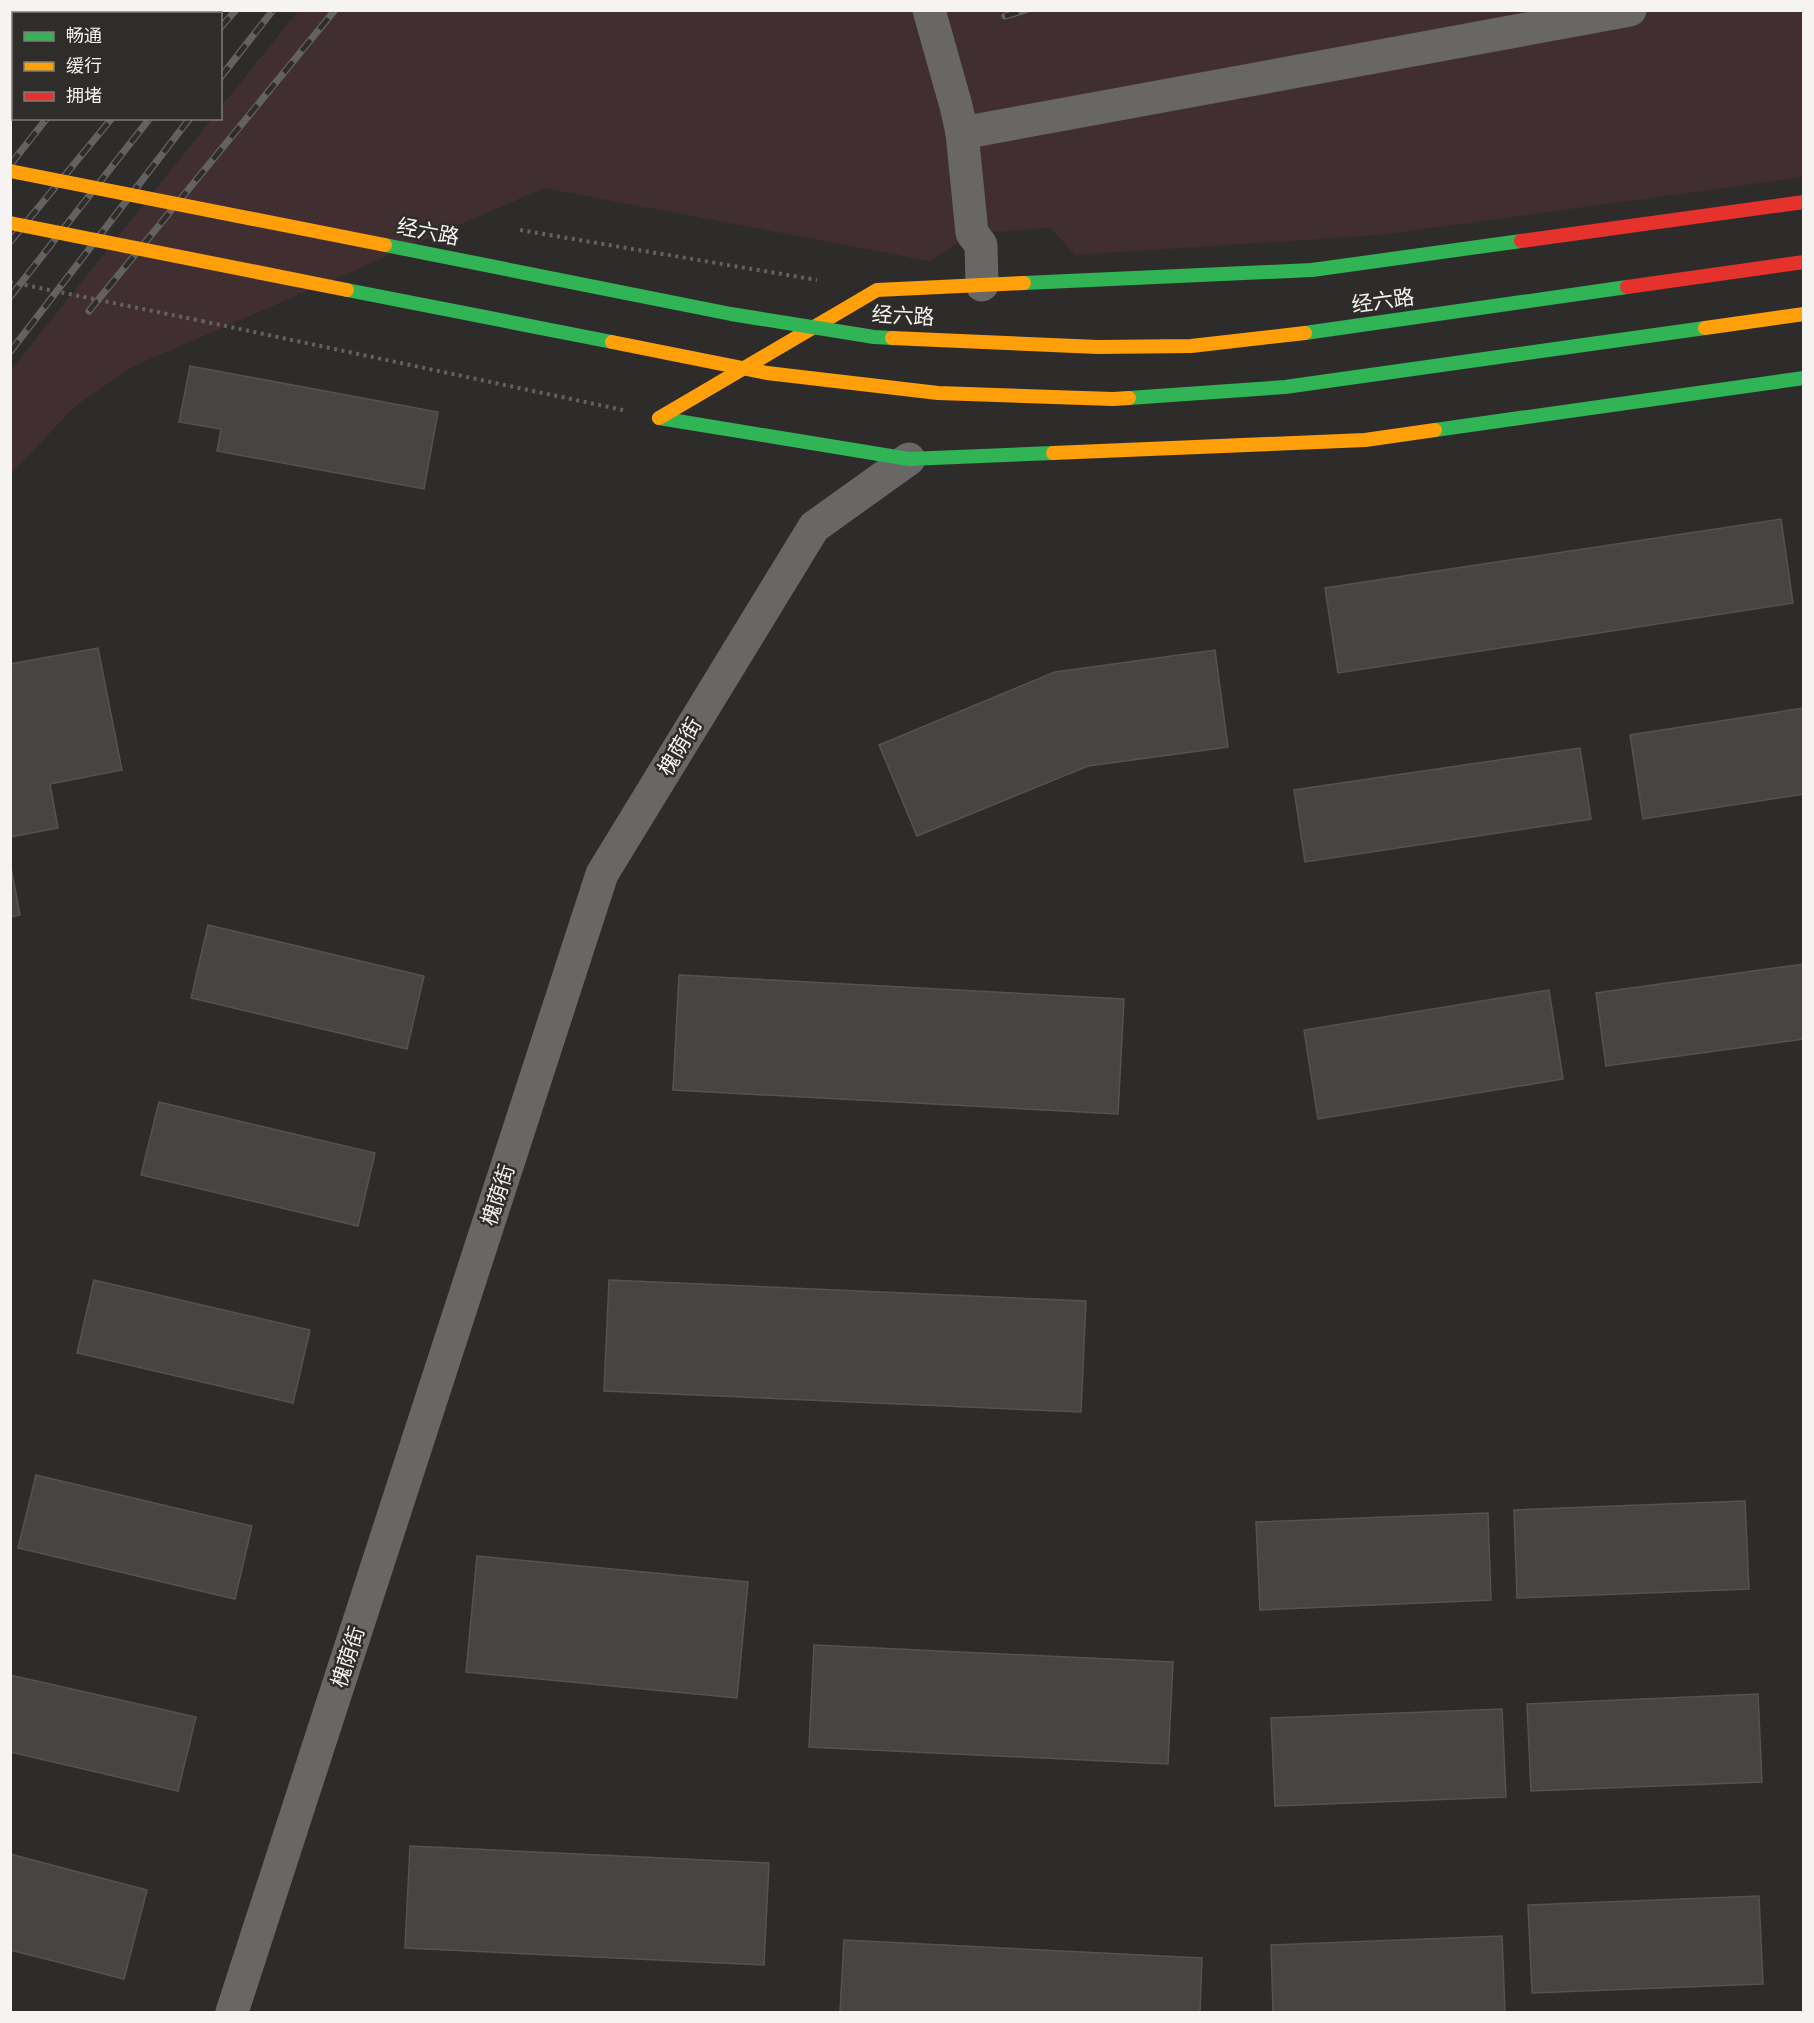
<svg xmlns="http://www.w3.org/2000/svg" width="1814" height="2023" font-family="Karla,'Noto Sans SC',sans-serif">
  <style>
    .industrial { fill: #402e30 }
    .building { fill: #474543; stroke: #555352; stroke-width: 1.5 }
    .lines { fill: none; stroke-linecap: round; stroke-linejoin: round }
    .path { stroke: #636260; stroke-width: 4; stroke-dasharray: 3 4.5; stroke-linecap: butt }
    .street { stroke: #686766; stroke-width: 33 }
    .fast { stroke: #30b455; stroke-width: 14 }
    .slow { stroke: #ff9f0a; stroke-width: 14 }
    .jam { stroke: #e5322d; stroke-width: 14 }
    .rail-casing { stroke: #636260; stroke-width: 7 }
    .rail { stroke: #2f2d29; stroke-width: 4.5; stroke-dasharray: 14; stroke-linecap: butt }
    .path-bridge { stroke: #636260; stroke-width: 4; stroke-dasharray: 3 4.5; stroke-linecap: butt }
    .fast-bridge { stroke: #30b455; stroke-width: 14 }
    .slow-bridge { stroke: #ff9f0a; stroke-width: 14 }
    .jam-bridge { stroke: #e5322d; stroke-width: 14 }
    .labels { text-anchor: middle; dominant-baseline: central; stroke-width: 5; stroke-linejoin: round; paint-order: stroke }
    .street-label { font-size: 21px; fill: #f6f4f2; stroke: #2f2d29 }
  </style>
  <rect width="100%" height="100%" fill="#2e2c2a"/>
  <polygon class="industrial" points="298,11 1803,11 1803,177 1381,235 1075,255 1051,228 972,233 930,261 544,188 132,367 75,406 11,474 11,370 212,119 220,118 221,107"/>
  <g class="building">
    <polygon points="190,366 438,412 424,489 217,451 221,429 179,422"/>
    <polygon points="1781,519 1793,603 1338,673 1325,588"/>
    <polygon points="98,648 122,770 50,784 58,828 10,837 10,664"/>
    <polygon points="1215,650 1228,747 1088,766 917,836 879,745 1055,672"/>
    <polygon points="1804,708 1804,794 1643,819 1630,735"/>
    <polygon points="1580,748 1591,819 1305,862 1294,790"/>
    <polygon points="10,862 20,915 10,917"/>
    <polygon points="208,925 424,976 407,1049 191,998"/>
    <polygon points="1804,964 1804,1039 1606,1066 1596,993"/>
    <polygon points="679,975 1124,999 1118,1114 673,1090"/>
    <polygon points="1549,990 1563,1079 1318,1119 1304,1030"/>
    <polygon points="159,1102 375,1153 358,1226 141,1175"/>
    <polygon points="94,1280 310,1330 293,1403 77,1353"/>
    <polygon points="609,1280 1086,1301 1081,1412 604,1391"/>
    <polygon points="36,1475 252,1526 235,1599 18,1548"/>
    <polygon points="1745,1501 1749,1589 1517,1598 1514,1510"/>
    <polygon points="1488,1513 1491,1600 1260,1610 1256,1522"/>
    <polygon points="477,1556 748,1582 737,1698 466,1672"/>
    <polygon points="814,1645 1173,1662 1168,1764 809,1747"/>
    <polygon points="10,1675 196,1717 178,1791 10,1752"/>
    <polygon points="1758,1694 1762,1782 1531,1791 1527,1704"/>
    <polygon points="1502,1709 1506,1797 1275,1806 1271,1718"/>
    <polygon points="410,1846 769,1863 764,1965 405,1948"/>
    <polygon points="10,1854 147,1890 124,1979 10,1950"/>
    <polygon points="1759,1896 1763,1984 1532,1993 1528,1905"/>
    <polygon points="1502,1936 1505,2012 1273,2012 1271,1945"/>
    <polygon points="844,1940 1202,1958 1200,2012 840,2012"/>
  </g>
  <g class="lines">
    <g class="path">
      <polyline points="520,230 817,280"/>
      <polyline points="202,321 623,410"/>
    </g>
    <g class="street">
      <polyline points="929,10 956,106 962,133 972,233 981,245 982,285"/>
      <polyline points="962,133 1630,10"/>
      <polyline points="232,2012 602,874 814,527 909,459"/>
    </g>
    <g class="fast">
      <polyline points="1024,283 1312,270 1521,241"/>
      <polyline points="659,418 909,459 1053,453"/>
      <polyline points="1435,430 1804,378"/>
    </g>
    <g class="slow">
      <polyline points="659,418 877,290 1024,283"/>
      <polyline points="1053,453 1365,440 1435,430"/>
    </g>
    <polyline class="jam" points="1521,241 1804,202"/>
    <defs>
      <g id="rail">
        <polyline points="132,14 134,10"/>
        <polyline points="198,14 200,10"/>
        <polyline points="1005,16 1026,10"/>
        <polyline points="220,28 236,10"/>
        <polyline points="220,78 273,10"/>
        <polyline points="10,165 47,118"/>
        <polyline points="10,242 112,118"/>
        <polyline points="10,297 150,118"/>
        <polyline points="89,311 335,10"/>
        <polyline points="10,352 190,118"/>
      </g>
    </defs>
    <use href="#rail" class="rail-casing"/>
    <use href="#rail" class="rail"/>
    <polyline class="path-bridge" points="10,282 202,321"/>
    <g class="fast-bridge">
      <polyline points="385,245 731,314 874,337 892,338"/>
      <polyline points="347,290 612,342"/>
      <polyline points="1305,333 1627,287"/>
      <polyline points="1129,398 1285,387 1705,328"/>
    </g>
    <g class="slow-bridge">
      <polyline points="10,171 385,245"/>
      <polyline points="10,223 347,290"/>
      <polyline points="1705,328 1804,314"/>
      <polyline points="892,338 1098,347 1191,346 1305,333"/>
      <polyline points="612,342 767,373 938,393 1113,399 1129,398"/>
    </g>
    <polyline class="jam-bridge" points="1627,287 1804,262"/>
  </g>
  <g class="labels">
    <g class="street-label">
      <text transform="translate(428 232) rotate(11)">经六路</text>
      <text transform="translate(1383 301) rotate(-8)">经六路</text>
      <text transform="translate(903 316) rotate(3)">经六路</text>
      <text transform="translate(680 747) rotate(-59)">槐荫街</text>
      <text transform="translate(498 1195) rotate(-72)">槐荫街</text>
      <text transform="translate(348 1657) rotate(-72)">槐荫街</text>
    </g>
  </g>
  <rect width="1814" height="2023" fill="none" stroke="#f6f4f2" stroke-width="24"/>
  <rect x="12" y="12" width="210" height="108" fill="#2f2d29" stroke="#7f7d79" stroke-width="1.5"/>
  <rect x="24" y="32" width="30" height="9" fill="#30b455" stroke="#7f7d79" stroke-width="1.5"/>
  <text x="66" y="42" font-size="18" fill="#f6f4f2">畅通</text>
  <rect x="24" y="62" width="30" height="9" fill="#ff9f0a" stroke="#7f7d79" stroke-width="1.5"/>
  <text x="66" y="72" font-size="18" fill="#f6f4f2">缓行</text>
  <rect x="24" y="92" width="30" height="9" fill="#e5322d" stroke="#7f7d79" stroke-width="1.5"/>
  <text x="66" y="102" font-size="18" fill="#f6f4f2">拥堵</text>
</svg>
